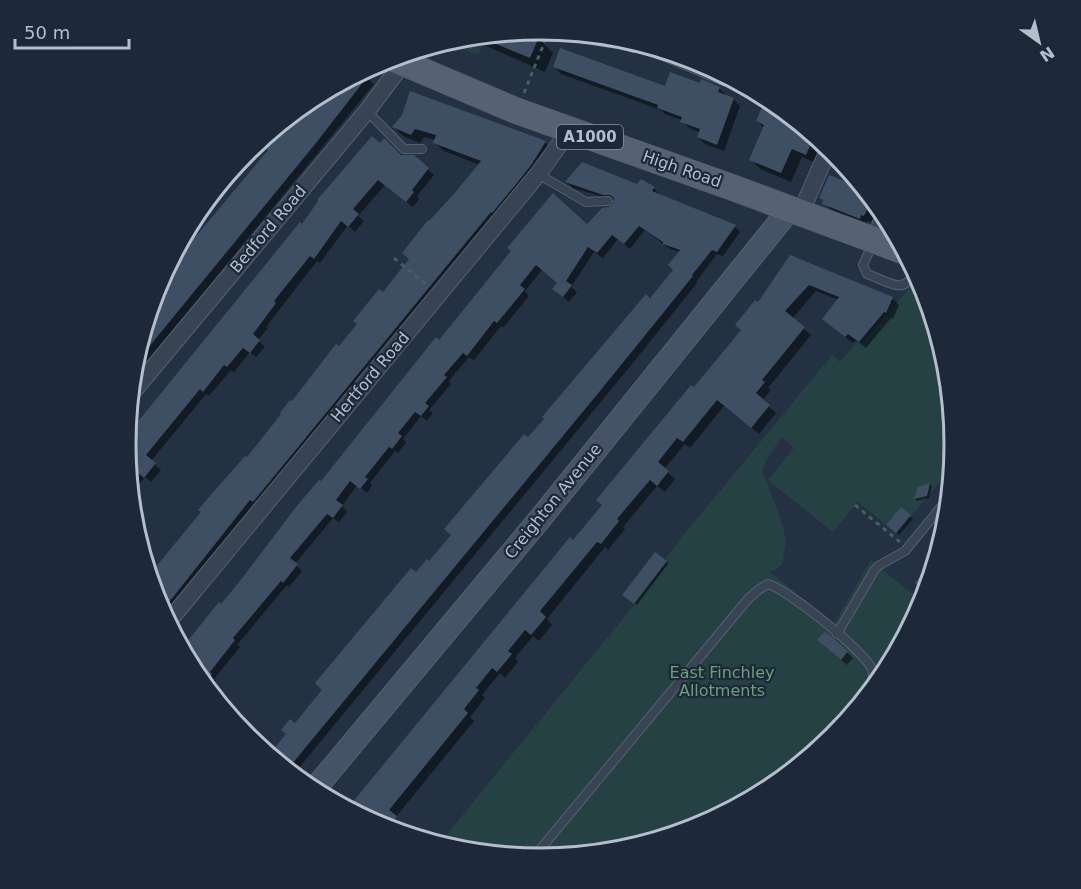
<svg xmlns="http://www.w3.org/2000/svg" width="1081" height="889" font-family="'DejaVu Sans',sans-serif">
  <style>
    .green { fill: #264144 }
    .shadow { fill: #0007 }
    .building { fill: #3f4f63 }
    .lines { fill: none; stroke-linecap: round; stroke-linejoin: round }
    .lane-casing { stroke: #566170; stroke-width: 10 }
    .street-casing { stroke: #566170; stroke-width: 18 }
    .secondary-casing { stroke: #566170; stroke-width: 24 }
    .primary-casing { stroke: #424c5c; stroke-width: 27 }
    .path { stroke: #445e61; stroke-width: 3; stroke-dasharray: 4.5 4.5; stroke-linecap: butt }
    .lane { stroke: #384353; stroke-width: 8 }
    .street { stroke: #384353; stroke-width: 16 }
    .secondary { stroke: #465266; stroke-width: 22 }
    .primary { stroke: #566273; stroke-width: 26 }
    .labels { text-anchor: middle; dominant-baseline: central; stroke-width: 4.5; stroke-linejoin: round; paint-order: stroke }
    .shield { fill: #1d2838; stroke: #8791a0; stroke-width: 1.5 }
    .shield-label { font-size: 15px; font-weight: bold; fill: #b5becd }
    .street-label { font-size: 16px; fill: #b5becd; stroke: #1d2838 }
    .park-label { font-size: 16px; fill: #6aa076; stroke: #1d2838 }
    .rim { fill: none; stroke: #b5becd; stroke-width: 3 }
  </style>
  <rect width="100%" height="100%" fill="#233143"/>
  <g class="green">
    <polygon points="488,35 478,55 446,42 460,38"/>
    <polygon points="913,284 924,287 947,364 955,445 953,466 897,534 858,502 833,532 768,480 794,448 782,437 770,454 762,470 781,520 786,540 782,565 774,571 768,570 834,624 871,560 923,603 885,675 833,738 770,789 699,828 621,851 540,859 459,851 438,845 669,562 666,558 681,538 832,355 840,362 856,343 862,343"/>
  </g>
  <g class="shadow">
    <polygon points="522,32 538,38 553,53 545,72 466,37"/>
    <polygon points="555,67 666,88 700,85 719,88 726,95 725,96 734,100 740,106 724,151 705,144 698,137 700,132 689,128 681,120 665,114 661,110 561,74"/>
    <polygon points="361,73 374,84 132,380 134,363 159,284 270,150 266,146 269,143 263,138 311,100"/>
    <polygon points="767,98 824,144 816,163 802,157 791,182 760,169 751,159 764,128 757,121"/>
    <polygon points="403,116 545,143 554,151 167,622 157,603 149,575 339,348 410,259 430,223 480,165 444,151 435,143 436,140 424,137 420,143 403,136 394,127"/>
    <polygon points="400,156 413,157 434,175 417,196 419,199 413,207 385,185 358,216 364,221 355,232 348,225 320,263 317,261 266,327 268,328 258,340 265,347 256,357 250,352 234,372 231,370 209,396 206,394 151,461 161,470 151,482 145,477 131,495 127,438 301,224 302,226"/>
    <polygon points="850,178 859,182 878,206 871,222 868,221 867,225 831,210 821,198 848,184"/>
    <polygon points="642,181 654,188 659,194 658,195 735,227 740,232 723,256 717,254 696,282 697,283 628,369 293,775 270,756 416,575 430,563 528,439 674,270 680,252 670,249 645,230 630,249 618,239 603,258 594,252 571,287 577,292 569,302 554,289 558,283 542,270 525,291 529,296 503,328 501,326 474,360 469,357 449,381 451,384 429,410 433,413 427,421 421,416 403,439 406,442 398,453 395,451 370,483 372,485 367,493 357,485 342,506 347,512 339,522 333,518 295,564 302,571 289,587 287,585 237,645 240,647 214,679 216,680 209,690 196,674 183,650 219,604 221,606 513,251 588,226 615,205 615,200 572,188 567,182 638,186"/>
    <polygon points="791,257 892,298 899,305 893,319 891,318 866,348 856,340 853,343 831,326 839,300 816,291 792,319 811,335 768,388 771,390 762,401 776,413 759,434 724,406 690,448 685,444 664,469 675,479 665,492 657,486 623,527 625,529 608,550 605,547 547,619 552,625 539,641 533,636 515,658 518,662 505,678 500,673 482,695 485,698 470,717 474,721 386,829 348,809 573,542 742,330"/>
    <polygon points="930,484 932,486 929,498 917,501 915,499 919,488"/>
    <polygon points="901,509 913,519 899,535 888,525"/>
    <polygon points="666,562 668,564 637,605 627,597"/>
    <polygon points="825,633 853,658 847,665 824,646"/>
  </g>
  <g class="building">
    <polygon points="525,32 539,37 530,58 476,36"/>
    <polygon points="560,48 665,86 670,72 700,83 701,79 720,87 718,92 734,98 717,145 697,137 700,129 680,122 682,117 657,108 658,105 553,67"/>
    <polygon points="378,63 316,143 134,365 158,286 162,277 268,150 266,148 296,111 310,100"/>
    <polygon points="410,91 546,141 532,164 517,183 492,213 491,212 253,502 250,500 162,611 149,575 201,512 198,510 209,497 245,456 247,457 281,414 280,413 290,400 292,401 336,344 339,346 357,324 353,321 379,289 383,292 409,259 402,253 428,220 429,221 454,194 481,161 433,143 436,135 415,129 411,135 392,127 402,115"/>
    <polygon points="766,97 814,136 806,155 792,149 781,173 749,160 764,125 756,121"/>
    <polygon points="372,136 380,143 384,138 401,155 414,155 429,168 412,190 414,192 406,202 378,180 353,209 359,214 348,227 341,221 314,259 310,256 274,301 276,303 253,334 260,340 250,353 243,348 227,367 224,365 203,392 200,389 146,455 156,463 144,478 128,465 127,435 300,222 302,224 318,201 317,200"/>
    <polygon points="582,162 637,184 641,179 655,187 652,191 736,225 717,252 712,250 692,275 693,276 600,391 287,770 269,755 286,734 281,730 285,725 290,719 295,723 322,690 315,683 411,568 416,572 427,559 429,561 451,535 444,529 524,434 528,437 544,419 542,417 646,294 650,298 673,270 668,265 680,250 663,244 663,242 639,226 624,244 612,235 597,253 588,247 566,281 572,285 563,297 552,289 557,283 536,265 520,285 525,289 497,323 494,321 467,356 463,353 444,375 447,377 425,403 429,406 421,416 415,412 398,433 402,436 392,449 389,447 365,477 368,479 360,489 350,481 336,500 343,505 333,518 327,514 290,558 298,564 283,583 281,581 233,638 235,640 210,672 212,674 204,684 196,674 182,648 219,602 221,604 240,581 296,507 319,480 321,481 436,337 439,340 511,251 507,248 553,193 587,224 602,208 609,207 613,204 614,198 610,195 603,195 565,182"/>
    <polygon points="829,175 847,182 849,176 856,179 872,198 864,216 861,215 860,219 822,204 823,200 819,198"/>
    <polygon points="790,255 893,297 886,313 884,312 859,342 848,334 845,337 822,319 839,297 809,285 785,311 805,327 762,380 765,382 756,393 770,405 751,428 717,400 683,442 677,438 658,462 669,471 657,486 650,480 617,519 619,521 601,544 597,542 540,611 546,617 531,635 525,630 508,651 512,654 497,672 492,668 476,688 479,690 464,709 468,713 389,810 397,816 388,829 347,809 570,537 573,540 602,505 596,500 691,385 694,387 741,330 735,325 755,300 758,302"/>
    <polygon points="930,483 927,496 914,499 918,487"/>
    <polygon points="901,507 911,515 896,533 886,525"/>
    <polygon points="655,552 667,561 634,604 622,595"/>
    <polygon points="938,554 927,593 915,583"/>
    <polygon points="825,631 848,651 841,660 817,640"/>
  </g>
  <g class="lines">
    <defs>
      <g id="lane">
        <polyline points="634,44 723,81 726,76"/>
        <polyline points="367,111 404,149 422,149"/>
        <polyline points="538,174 586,202 608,201"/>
        <path d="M873 243 863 265 867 274C888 281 904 297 915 271"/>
        <polyline points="837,634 874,571 878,566 905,551 950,496"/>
        <path d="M533 858 748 599 758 590 768 584C788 590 863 650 872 669 873 672 873 674 873 678 871 699 842 725 829 742"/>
      </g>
      <g id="street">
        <polyline points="617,38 634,44 634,42"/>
        <polyline points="801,212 829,148"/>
        <polyline points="874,241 885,214"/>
        <polyline points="131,394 367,111 403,63"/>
        <polyline points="168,622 538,174 570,130"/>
      </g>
      <polyline id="secondary" points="313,791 539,520 790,209"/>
      <polyline id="primary" points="392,58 517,111 731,187 906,252"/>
    </defs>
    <use href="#lane" class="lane-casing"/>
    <use href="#street" class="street-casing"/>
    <use href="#secondary" class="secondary-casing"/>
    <use href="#primary" class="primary-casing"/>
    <g class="path">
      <polyline points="524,93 549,31"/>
      <polyline points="394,258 428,286"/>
      <polyline points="855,505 900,542"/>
      <polyline points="922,593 925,596"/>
    </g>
    <use href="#lane" class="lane"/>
    <use href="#street" class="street"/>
    <use href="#secondary" class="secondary"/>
    <use href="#primary" class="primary"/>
  </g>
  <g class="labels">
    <rect class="shield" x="557" y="125" width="66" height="24" rx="4.5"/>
    <g class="shield-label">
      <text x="590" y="137">A1000</text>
    </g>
    <g class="street-label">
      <text transform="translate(682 169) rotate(19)">High Road</text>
      <text transform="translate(268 229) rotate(-50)">Bedford Road</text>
      <text transform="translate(370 377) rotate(-50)">Hertford Road</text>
      <text transform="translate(553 501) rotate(-51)">Creighton Avenue</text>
    </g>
    <g class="park-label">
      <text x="722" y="672">East Finchley<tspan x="722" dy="18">Allotments</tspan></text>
    </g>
  </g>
  <path d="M0 0H1081V889H0ZM136 444a404 404 0 1 1 808 0a404 404 0 1 1-808 0Z" fill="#1d2838" fill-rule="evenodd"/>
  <path class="rim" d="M136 444a404 404 0 1 1 808 0a404 404 0 1 1-808 0Z"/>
  <g transform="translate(1039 42) rotate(146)" stroke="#1d2838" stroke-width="4.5" paint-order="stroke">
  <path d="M0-4.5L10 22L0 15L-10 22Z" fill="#b5becd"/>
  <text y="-9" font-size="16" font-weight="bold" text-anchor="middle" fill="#b5becd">N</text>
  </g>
  <path d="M15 39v9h114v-9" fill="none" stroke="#b5becd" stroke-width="3"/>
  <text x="24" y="39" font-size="18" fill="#b5becd" stroke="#1d2838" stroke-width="4.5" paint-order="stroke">50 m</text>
</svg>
